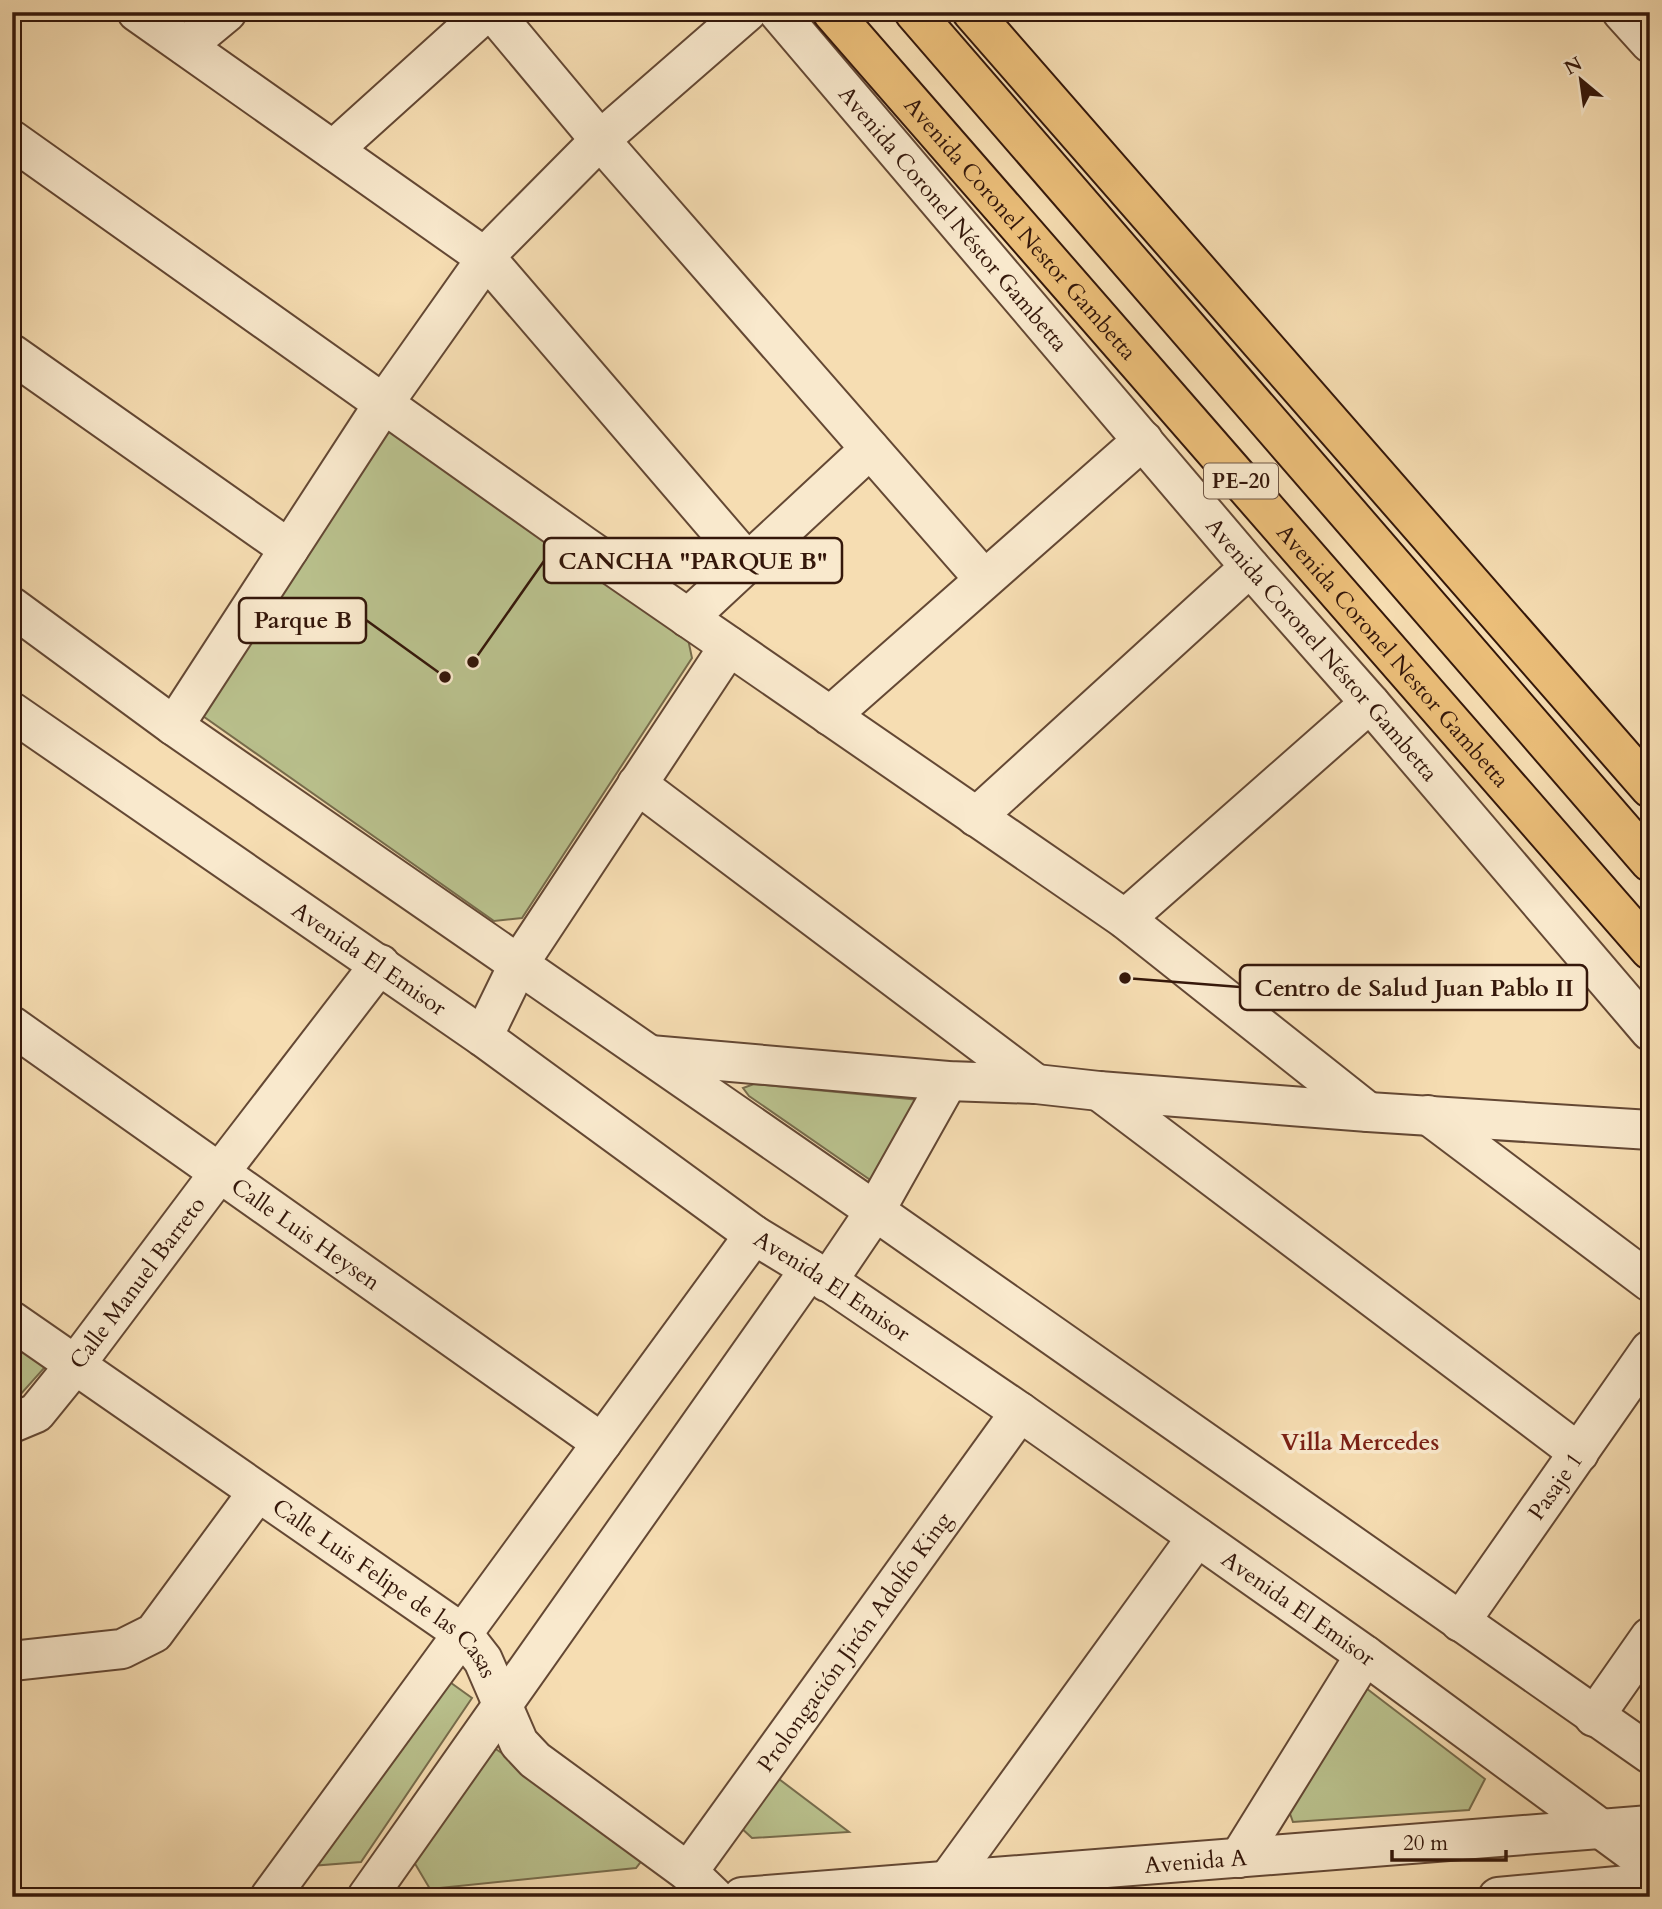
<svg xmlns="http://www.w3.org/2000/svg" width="1662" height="1909" font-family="Cardo,serif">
  <rect width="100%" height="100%" fill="#f6ddb2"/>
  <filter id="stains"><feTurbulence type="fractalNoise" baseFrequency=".00286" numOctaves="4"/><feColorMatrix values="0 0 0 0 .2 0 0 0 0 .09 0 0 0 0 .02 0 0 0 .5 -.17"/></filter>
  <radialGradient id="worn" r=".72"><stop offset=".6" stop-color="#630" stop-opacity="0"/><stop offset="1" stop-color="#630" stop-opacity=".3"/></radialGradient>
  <path fill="#bac28e" stroke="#776c4c" stroke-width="2" d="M382 425 688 639 692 658 522 918 494 921 200 714Z
    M754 1084 920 1100 879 1186 749 1096 743 1088Z
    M12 1328 54 1357 12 1404Z
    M440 1675 472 1698 361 1862 310 1866Z
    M1362 1685 1485 1779 1469 1810 1293 1822 1285 1800Z
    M488 1744 650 1850 636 1868 430 1889 414 1862Z
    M771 1773 849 1832 752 1838 738 1825Z"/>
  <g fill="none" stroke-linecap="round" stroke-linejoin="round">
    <g stroke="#644834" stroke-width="42">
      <g id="minor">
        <path d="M137 12 486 258 748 563"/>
        <path d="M493 12 600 140 984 579"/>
        <path id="s1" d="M778 12 1250 567 1370 703 1650 1031"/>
        <path d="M1622 12 1650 43"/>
        <path d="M186 46 227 12"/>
        <path d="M12 140 584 546 1125 919 1368 1112"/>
        <path d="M333 150 486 12"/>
        <path d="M12 354 289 549"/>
        <path d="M12 607 174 726 875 1211 1650 1754"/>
        <path d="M688 618 870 449"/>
        <path id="s2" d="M12 712 483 1037 754 1235 810 1269 1020 1412 1365 1655 1650 1865"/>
        <path d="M830 716 1143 440"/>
        <path d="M174 726 384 403 495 246 600 140 747 12"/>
        <path d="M637 784 1036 1084"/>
        <path d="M976 817 1250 567"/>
        <path d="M1125 919 1370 703"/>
        <path id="s3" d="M12 1026 602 1443"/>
        <path d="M483 1037 518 965 729 646"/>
        <path d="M650 1055 948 1081 1036 1084 1099 1091 1368 1112 1650 1130"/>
        <path d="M1099 1091 1579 1453"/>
        <path d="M1428 1115 1650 1282"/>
        <path d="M827 1282 875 1211 948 1081"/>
        <path id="s4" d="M12 1321 462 1633 483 1660 519 1743 535 1760 688 1872 714 1897"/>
        <path id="s5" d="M12 1423 36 1413 75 1365 220 1172 380 964"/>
        <path id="s6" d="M1460 1622 1650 1350"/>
        <path d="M12 1661 122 1649 154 1633 257 1493"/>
        <path d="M1594 1717 1650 1637"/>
        <path d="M1239 1858 1365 1655"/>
        <path id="s7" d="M688 1872 1020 1412"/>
        <path d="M948 1880 1197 1537"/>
        <path d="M270 1897 754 1235"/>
        <path d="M367 1897 810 1269"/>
        <path id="s8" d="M742 1897 1650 1825"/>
        <path d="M1498 1897 1650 1883"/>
      </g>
    </g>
    <g stroke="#34170a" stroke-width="42">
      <g id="highway">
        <path id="s9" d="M832 12 1650 950"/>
        <path d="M914 12 1650 862"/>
        <path d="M972 12 1650 788"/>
      </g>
    </g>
    <use href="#minor" stroke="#f9e9cd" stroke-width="38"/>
    <use href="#highway" stroke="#ebbe79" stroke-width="38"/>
  </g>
  <g text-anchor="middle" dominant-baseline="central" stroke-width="7" stroke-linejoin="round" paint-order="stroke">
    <rect fill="#f9e9cd" stroke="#6f5644" stroke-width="2" x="1204" y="463.5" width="74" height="35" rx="5"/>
    <g font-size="21" font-weight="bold" fill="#34170a">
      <text x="1241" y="481">PE-20</text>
    </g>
    <g font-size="23" fill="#34170a" stroke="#f9e9cd">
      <text stroke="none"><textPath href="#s1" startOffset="271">Avenida Coronel Néstor Gambetta</textPath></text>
      <text stroke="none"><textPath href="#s9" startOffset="287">Avenida Coronel Nestor Gambetta</textPath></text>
      <text stroke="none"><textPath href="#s1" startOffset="838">Avenida Coronel Néstor Gambetta</textPath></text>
      <text stroke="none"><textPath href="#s9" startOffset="854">Avenida Coronel Nestor Gambetta</textPath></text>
      <text stroke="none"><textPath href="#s2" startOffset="434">Avenida El Emisor</textPath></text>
      <text stroke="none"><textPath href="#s3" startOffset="360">Calle Luis Heysen</textPath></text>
      <text stroke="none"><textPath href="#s5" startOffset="191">Calle Manuel Barreto</textPath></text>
      <text stroke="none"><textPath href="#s2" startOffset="1001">Avenida El Emisor</textPath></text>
      <text stroke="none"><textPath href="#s6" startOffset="166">Pasaje 1</textPath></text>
      <text stroke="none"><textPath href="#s4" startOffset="460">Calle Luis Felipe de las Casas</textPath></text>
      <text stroke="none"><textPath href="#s2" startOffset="1568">Avenida El Emisor</textPath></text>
      <text stroke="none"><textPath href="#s7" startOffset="284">Prolongación Jirón Adolfo King</textPath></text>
      <text stroke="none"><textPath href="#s8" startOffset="455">Avenida A</textPath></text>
    </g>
    <g font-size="24" font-weight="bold" fill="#7a1f14" stroke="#f9e9cd">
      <text x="1360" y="1442">Villa Mercedes</text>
    </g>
  </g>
  <path fill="none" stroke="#34170a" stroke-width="2.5" d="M473 662L544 561M445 677L366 620M1125 978L1240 987"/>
  <g fill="#34170a" stroke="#f9e9cd" stroke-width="2.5">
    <circle cx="473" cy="662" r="7"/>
    <circle cx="445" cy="677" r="7"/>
    <circle cx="1125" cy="978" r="7"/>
  </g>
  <g fill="#f9e9cd" stroke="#34170a" stroke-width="2.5">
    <rect x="544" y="538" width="298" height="45" rx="7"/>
    <rect x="239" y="598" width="127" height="45" rx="7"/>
    <rect x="1240" y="965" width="347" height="45" rx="7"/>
  </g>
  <g font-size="24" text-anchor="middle" font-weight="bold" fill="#34170a">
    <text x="693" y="569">CANCHA "PARQUE B"</text>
    <text x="303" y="628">Parque B</text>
    <text x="1414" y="996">Centro de Salud Juan Pablo II</text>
  </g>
  <rect width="1662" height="1909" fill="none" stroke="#f6ddb2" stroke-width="42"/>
  <rect x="14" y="14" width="1634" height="1881" fill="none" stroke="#34170a" stroke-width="3.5"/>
  <rect x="21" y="21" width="1620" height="1867" fill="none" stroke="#34170a" stroke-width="2"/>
  <g transform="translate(1581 80) rotate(331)" stroke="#f9e9cd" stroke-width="5" paint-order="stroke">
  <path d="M0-5L12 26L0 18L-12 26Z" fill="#34170a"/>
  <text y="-10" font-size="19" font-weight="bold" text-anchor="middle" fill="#34170a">N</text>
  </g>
  <path d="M1392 1850v10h114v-10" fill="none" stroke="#34170a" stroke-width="3.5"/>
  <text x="1403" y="1850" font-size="21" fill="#34170a" stroke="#f9e9cd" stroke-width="5" paint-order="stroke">20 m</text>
  <rect width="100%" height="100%" filter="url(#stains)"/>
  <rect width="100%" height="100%" fill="url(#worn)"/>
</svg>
